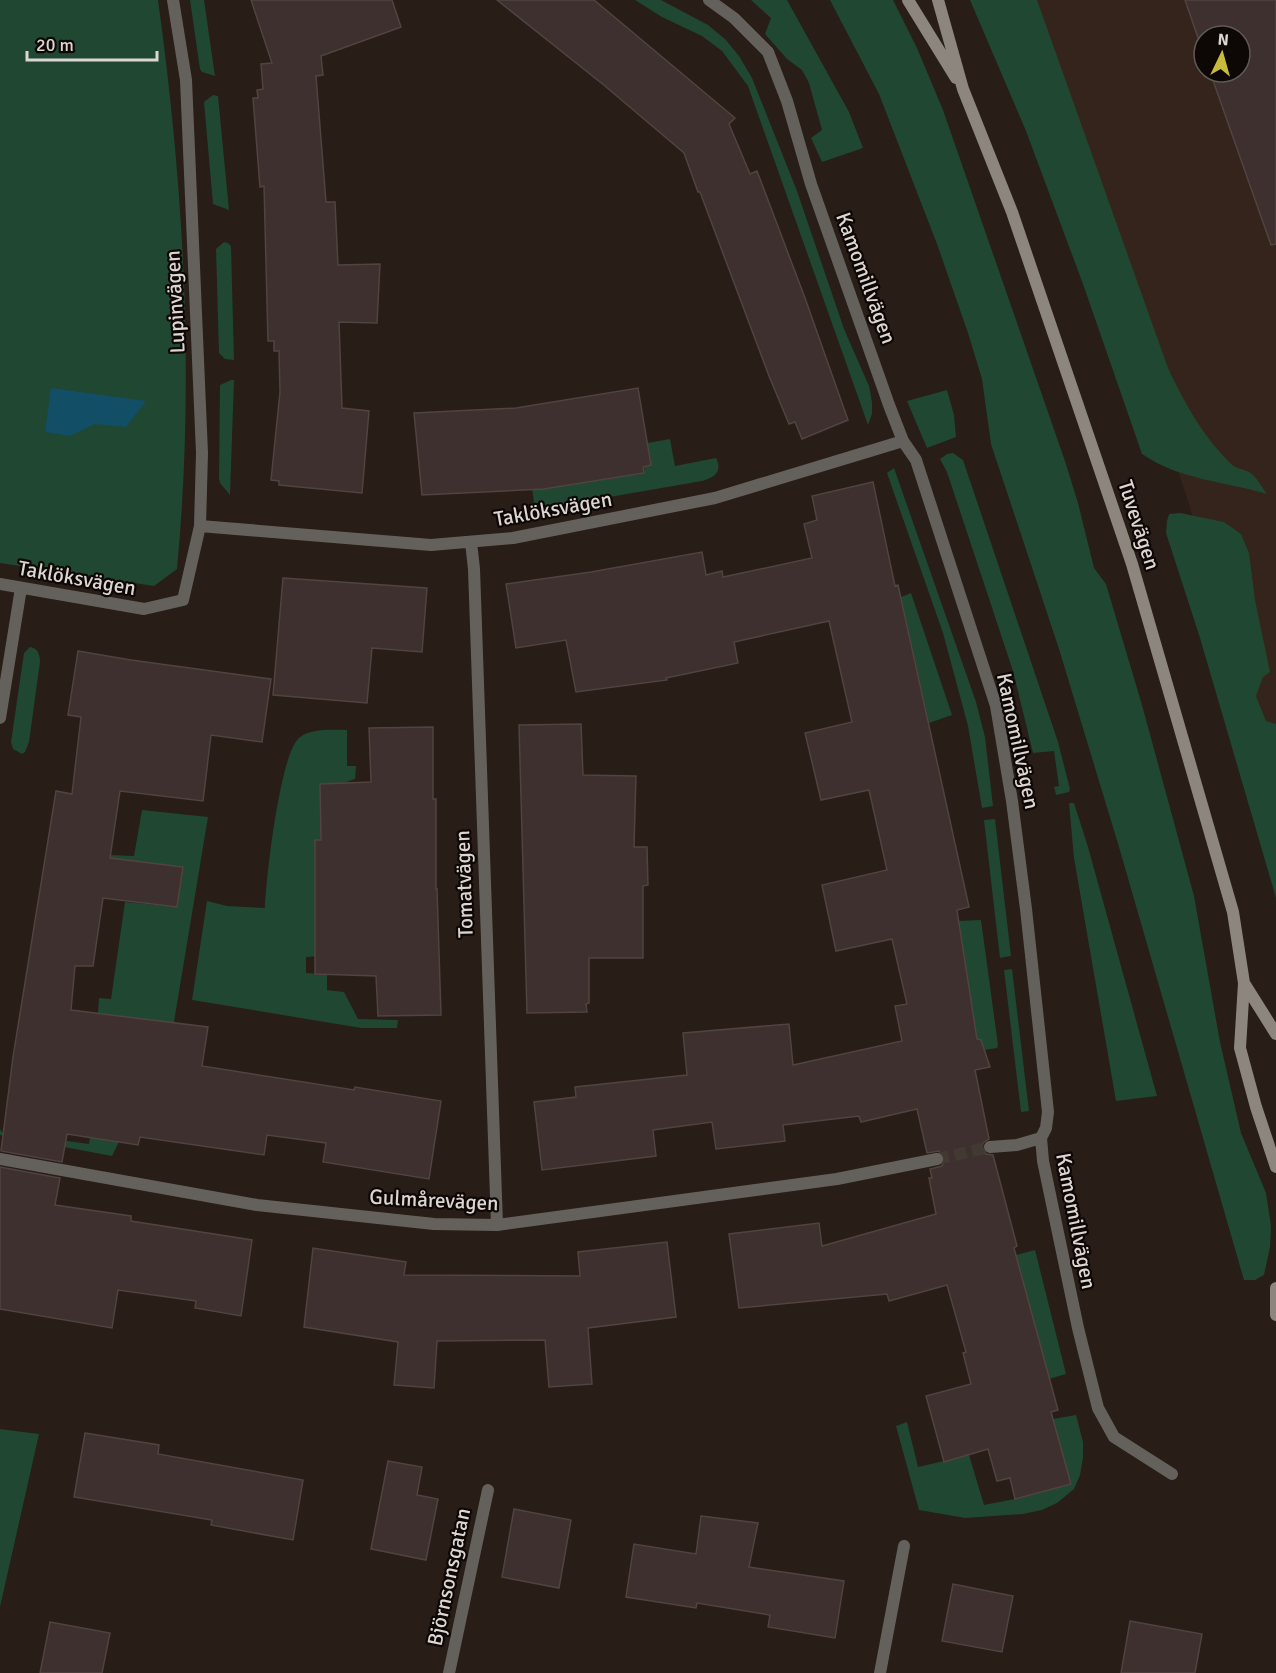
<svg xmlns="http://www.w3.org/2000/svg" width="1276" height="1673" font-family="Signika,sans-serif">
  <rect width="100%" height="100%" fill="#281d17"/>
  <path fill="#35241b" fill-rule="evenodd" d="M1020 0H1276V811L1189 504ZM1204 36H1240V72H1204Z"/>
  <path fill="#1f4732" d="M0 0H158C184 188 195 379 177 569L154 586 0 563Z
    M190 0H204L215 76 202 72 200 69Z
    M635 0H661L708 25 726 40 739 56 752 78 797 191 844 329 869 386 872 402V414L868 425 748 86 722 51 702 36 662 17Z
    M751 0H787L849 112 863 148 822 162 811 138 822 130 809 83 802 70 787 59 765 34 771 18Z
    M830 0H893L917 48 943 110 1066 464 1078 503 1094 568 1106 584 1142 705 1194 896 1220 1042 1241 1133 1266 1193 1271 1226 1270 1247 1264 1275 1255 1280H1244L1119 847 1059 649 991 444 982 379 968 333 937 244 879 94Z
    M970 0H1037L1168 368C1184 402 1202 435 1229 462 1235 469 1241 468 1249 472 1257 477 1261 486 1267 494 1223 481 1180 480 1142 454L1083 284 1026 131Z
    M213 95 218 96 229 210 213 204 204 102Z
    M224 242 228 243 231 246 234 360 225 359 219 353 216 249Z
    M231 380H234L230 495 220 483 219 478 220 385Z
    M947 390 954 415 956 437 927 448 907 401Z
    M670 439 675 466 716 458C723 472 714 478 702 481L535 510 531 480 564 486 644 473 647 443Z
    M953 453 963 460 1058 742 1070 789 1069 792 1056 795 1054 787 1059 786 1054 751 1033 753 1013 671 947 472 940 459 947 454Z
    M894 468 976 702 985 737 993 806 982 808 968 726 943 633 887 473Z
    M1180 513 1224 522 1241 534 1249 553 1255 600 1270 672 1263 677 1256 696 1266 721 1276 724V898L1200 638 1166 533 1167 521 1169 514Z
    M911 593 952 715 929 723 901 597Z
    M30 647C38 648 40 655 40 662L29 742 25 752 22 754 13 749 11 742 24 653Z
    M347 730V766H356L355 779 344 783 320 784V804L363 855 315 856V894L320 956 306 957V973L320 974 327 972V990L344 992 358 1019 398 1020 397 1028H361L192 1000 207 901 227 906 265 908C266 879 280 754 299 738 311 728 332 730 347 730Z
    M1069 803H1074L1088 847 1157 1096 1116 1101 1074 858Z
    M142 810 208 817 172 1034 112 1156 0 1135V1129L2 1132 89 1144 106 1022 98 1013 99 998 111 999 125 902 177 907 182 866 160 864 157 882 107 874 110 855 134 856Z
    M995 819 1011 956 1000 958 984 820Z
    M981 920 998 1045 997 1048 984 1050 981 1040 977 1039 959 921Z
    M1012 969 1029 1111 1021 1112 1004 970Z
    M1035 1250 1066 1374 1049 1379 1016 1255Z
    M1076 1415 1083 1442V1458L1080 1475 1074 1489 1057 1503 1042 1510 1023 1514 965 1518 919 1510 896 1426 907 1422 918 1467 969 1455 984 1505 1015 1499 1071 1484 1053 1419Z
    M0 1429 39 1434 0 1607Z"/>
  <path fill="#124e66" d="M51 388 146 401 126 427 95 424 70 436 45 432Z"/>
  <path fill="#3e302e" stroke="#514340" stroke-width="1.5" d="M251 0H392L401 27 321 56 323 75 316 76 326 202H335L338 265 380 264 377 323 339 322 342 408 369 411 362 493 279 485V481L271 480 280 392 279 351H274V341H268L264 186 260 187 253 98H258L257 90 263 89 261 64 272 63Z
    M497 0H594L735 118 729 124 750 174 757 171 805 298 848 420 802 439 795 422 789 424 769 376 700 192H698L684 153 605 86Z
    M1185 0H1276V244L1271 245 1210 72H1240V36H1204V55Z
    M638 388 651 465 643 467 644 473 544 489 422 495 414 413 516 408Z
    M873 482 895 586 898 585 969 907 957 910 977 1039 981 1040 990 1067 975 1070 989 1139 983 1143 982 1148 986 1154 993 1155 1017 1246 1014 1248 1058 1410 1051 1412 1071 1484 1015 1499 1010 1478 997 1481 988 1449 944 1462 926 1396 971 1384 963 1353 966 1352 947 1285 889 1301 887 1294 739 1308 729 1234 819 1223 822 1246 936 1214 929 1178H932L930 1169 942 1166 945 1158 939 1151 927 1153 917 1109 861 1122 859 1116 783 1125 785 1141 716 1149 712 1122 653 1130 656 1156 542 1170 534 1102 576 1097 575 1087 687 1075 683 1033 789 1024 793 1065 902 1041 895 1006 907 1004 892 939 836 951 822 885 887 870 869 790 821 800 805 733 852 722 829 621 734 642 738 663 666 678 667 680 576 692 566 640 516 648 506 584 591 572 702 552 706 575 722 571 723 577 812 558 804 524 817 520 812 496Z
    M283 578 427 588 422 652 372 648 367 703 273 695Z
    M78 651 131 660 271 679 262 742 211 735 203 801 120 791 110 858 183 867 177 907 103 898 93 966H75L71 1010 208 1027 202 1066 354 1090 355 1087 441 1101 429 1179 323 1162 326 1143 267 1135 264 1155 140 1137 138 1145 67 1134 62 1162 1 1151 13 1057 56 791 72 794 81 717 68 715Z
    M581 724 583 775 636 776 634 847H647L648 885 643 886V958H589V1003L586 1004 587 1012 527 1013 519 725Z
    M433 727V799H436V889H437L441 1015 378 1016 376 976 315 974V840H321L320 784 371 782 369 728Z
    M0 1167 60 1178 55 1205 131 1216V1221L252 1240 241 1316 195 1308 196 1301 118 1290 112 1328 0 1309Z
    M667 1242 676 1317 588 1328 592 1384 549 1387 545 1340 437 1341 434 1388 394 1385 398 1342 304 1327 313 1248 406 1262 404 1275 580 1276 578 1252Z
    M85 1433 159 1445 158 1454 303 1480 293 1540 211 1525 212 1520 74 1497Z
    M388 1461 422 1467 417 1495 438 1499 426 1560 371 1549Z
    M514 1509 571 1520 559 1588 502 1577Z
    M701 1516 758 1523 749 1567 844 1581 835 1638 768 1627 770 1615 697 1603 696 1608 626 1597 634 1544 696 1554Z
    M953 1584 1013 1596 1002 1652 942 1641Z
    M1130 1621 1202 1634 1195 1673H1121Z
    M50 1622 110 1633 102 1673H40Z"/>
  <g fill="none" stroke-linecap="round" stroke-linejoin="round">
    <path stroke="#433933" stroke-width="12" stroke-dasharray="12 6" stroke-linecap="butt" d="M937 1159 990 1147"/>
    <path stroke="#64615c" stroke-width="12" d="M709 0 734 18 768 52 787 101 811 184 889 405 903 441 916 460 996 706 1012 801 1026 909 1048 1112 1046 1128 1041 1138 1043 1161 1078 1328 1098 1408 1114 1437 1172 1474
      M200 526 431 545 513 538 715 498 903 441
      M471 542 474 569 497 1225
      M0 584 144 609 183 600 200 526 202 453 186 80 173 0
      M0 718 21 588
      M990 1147 1017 1145 1041 1138
      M0 1159 257 1205 434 1224 497 1225 837 1179 937 1159
      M449 1673 488 1490
      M880 1673 904 1546"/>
    <path stroke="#8c867e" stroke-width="12" d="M908 0 956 78
      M938 0 963 89 1012 212 1132 564 1233 912 1244 983 1240 1048 1256 1107 1276 1167
      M1244 983 1276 1034
      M1276 1288V1315"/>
  </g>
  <g text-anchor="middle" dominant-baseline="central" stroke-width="4.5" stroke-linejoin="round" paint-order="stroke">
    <g font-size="21" fill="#dcd5d1" stroke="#0d0806">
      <text transform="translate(866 278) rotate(70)">Kamomillvägen</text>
      <text transform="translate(175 302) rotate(-93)">Lupinvägen</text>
      <text transform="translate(553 509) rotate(-10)">Taklöksvägen</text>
      <text transform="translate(1139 525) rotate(72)">Tuvevägen</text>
      <text transform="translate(77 578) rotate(10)">Taklöksvägen</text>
      <text transform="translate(1018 741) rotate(78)">Kamomillvägen</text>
      <text transform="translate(464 884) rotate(-92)">Tomatvägen</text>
      <text transform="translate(434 1200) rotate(3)">Gulmårevägen</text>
      <text transform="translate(1076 1221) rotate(79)">Kamomillvägen</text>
      <text transform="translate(449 1577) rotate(-78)">Björnsonsgatan</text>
    </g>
  </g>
  <g transform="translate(1222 54) rotate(5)"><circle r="28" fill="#0d0806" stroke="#605a57" stroke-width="1.5"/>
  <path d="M0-4.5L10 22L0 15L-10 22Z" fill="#c8bb3b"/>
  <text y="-9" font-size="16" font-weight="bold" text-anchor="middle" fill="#dcd5d1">N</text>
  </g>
  <path d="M27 51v9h130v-9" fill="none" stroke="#dcd5d1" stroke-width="3"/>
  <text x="36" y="51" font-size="18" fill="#dcd5d1" stroke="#0d0806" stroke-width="4.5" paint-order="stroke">20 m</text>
</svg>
